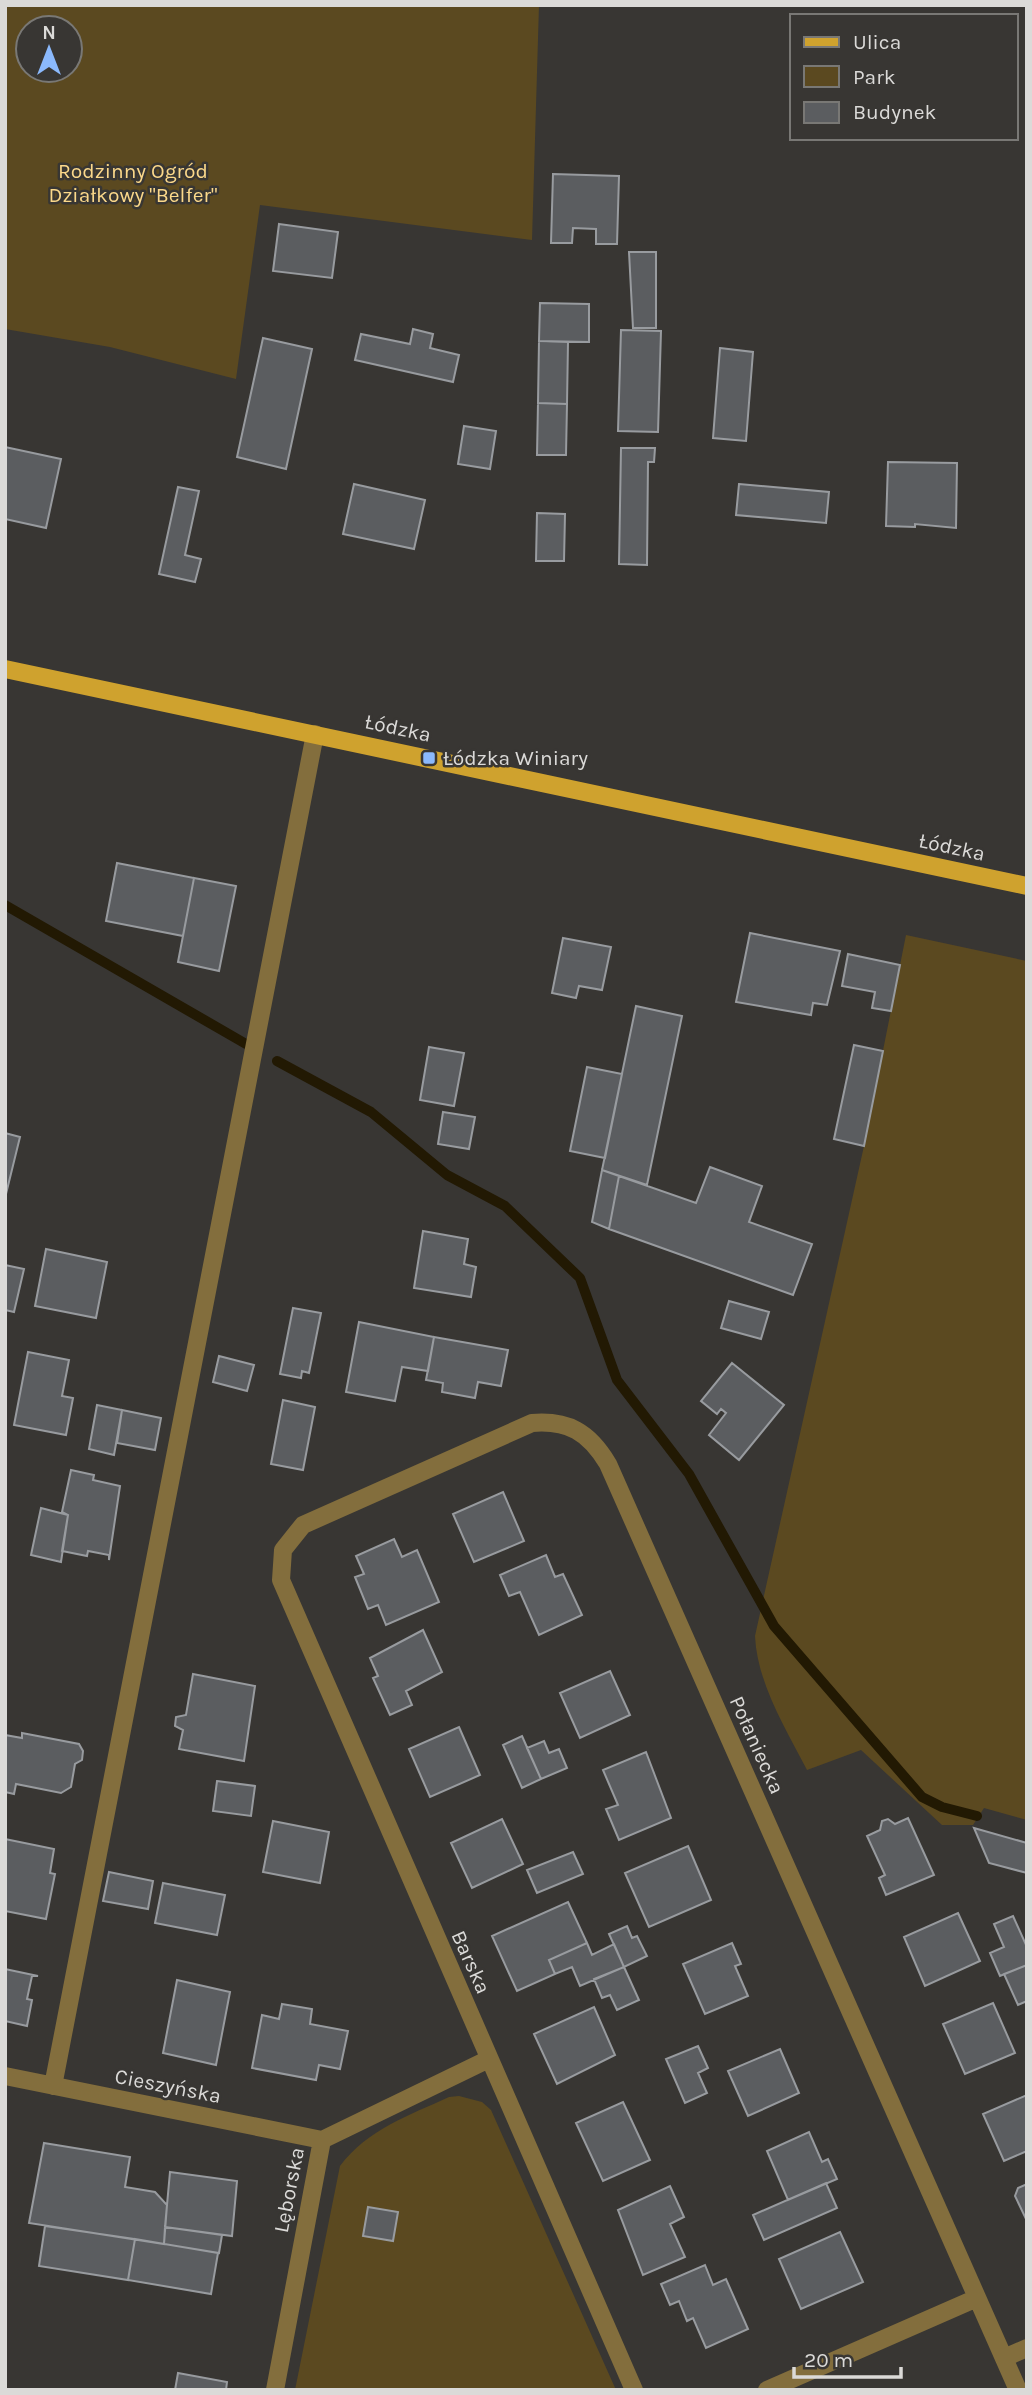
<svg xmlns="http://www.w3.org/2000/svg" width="1032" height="2395" font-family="Karla,sans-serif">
  <rect width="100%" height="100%" fill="#383633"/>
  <path fill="#5b4920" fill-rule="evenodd" d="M5 5H539L532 240 260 205 236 379 110 347 5 329ZM28 28H70V70H28Z
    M906 935 1027 961V1820L984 1808 973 1825H942L861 1750 807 1770C786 1729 757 1683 755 1636L864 1146Z
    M459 2096 482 2102 491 2110 616 2390H295L340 2166C368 2129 408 2116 449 2097Z"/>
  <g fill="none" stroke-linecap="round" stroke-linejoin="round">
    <path stroke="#221903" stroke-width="10" d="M5 905 246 1044
      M277 1061 371 1112 447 1175 505 1206 580 1278 617 1380 689 1474 774 1626 922 1797 942 1807 977 1816"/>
  </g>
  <path fill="#5b5d60" stroke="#989b9f" stroke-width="2" d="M553 174 619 176 617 244H596V229L573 228 572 243H551Z
    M279 224 338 232 332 278 273 271Z
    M629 252H656V328H633Z
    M540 303 589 304V342L539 341Z
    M413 329 433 334 430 348 459 355 453 382 355 360 361 334 410 344Z
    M621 330 661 331 658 432 618 431Z
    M263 338 312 349 286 469 237 457Z
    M539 341 568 342 567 404 538 403Z
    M720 348 753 352 746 441 713 438Z
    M538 403 567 404 566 455H537Z
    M464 426 496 431 490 469 458 464Z
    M5 447 61 459 46 528 5 519Z
    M621 448H655L654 462H648L647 565 619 564Z
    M888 462 957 463 956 528 915 524V527L886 526Z
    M354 484 425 500 414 549 343 534Z
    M739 484 829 492 826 523 736 515Z
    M178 487 199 491 185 555 201 559 195 582 159 574Z
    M537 513 565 514 564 561H536Z
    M117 863 194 878 183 936 106 921Z
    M194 878 236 886 219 971 178 962Z
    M750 933 840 951 827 1005 813 1003 811 1015 736 1002Z
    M563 938 611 947 602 990 579 986 576 998 552 993Z
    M848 954 900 965 891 1011 872 1008 875 992 842 986Z
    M636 1006 682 1016 647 1185 602 1170Z
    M854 1045 883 1051 864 1146 834 1139Z
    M429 1047 464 1053 454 1106 420 1100Z
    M587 1067 622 1074 605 1158 570 1151Z
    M443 1112 475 1117 469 1149 438 1144Z
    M5 1133 20 1137 6 1194H5Z
    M710 1167 762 1186 749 1222 812 1244 793 1295 609 1229 619 1176 696 1203Z
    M602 1170 619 1176 609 1229 592 1222Z
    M423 1231 468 1239 464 1264 476 1267 471 1297 414 1288Z
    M46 1249 107 1262 96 1318 35 1306Z
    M5 1265 24 1269 14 1312 5 1310Z
    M729 1301 769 1312 761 1339 721 1328Z
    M293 1308 321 1313 309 1373 302 1371 301 1378 280 1374Z
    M359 1322 434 1337 428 1371 402 1367 395 1401 346 1392Z
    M434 1337 508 1350 501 1386 478 1382 475 1398 442 1392 443 1383 426 1380Z
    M28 1352 69 1360 62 1396 73 1398 66 1435 14 1425Z
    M219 1356 254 1365 247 1391 213 1382Z
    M732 1363 784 1405 739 1460 709 1435 726 1413 721 1409 717 1414 701 1401Z
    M283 1400 315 1407 303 1470 271 1464Z
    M97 1405 122 1410 114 1455 89 1449Z
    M122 1410 161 1418 155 1450 117 1443Z
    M71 1470 94 1475 93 1480 120 1486 109 1560V1555L88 1551 87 1556 62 1551 68 1515 62 1512Z
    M503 1492 524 1541 474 1562 453 1514Z
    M41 1508 68 1515 61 1562 31 1555Z
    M394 1539 402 1557 417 1550 439 1602 386 1625 378 1605 368 1609 355 1577 364 1574 356 1556Z
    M546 1555 555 1577 563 1574 582 1615 539 1635 520 1592 509 1596 500 1575Z
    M423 1630 442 1672 406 1691 412 1705 390 1715 373 1678 378 1676 370 1658Z
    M610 1671 630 1715 580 1738 560 1693Z
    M193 1674 255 1686 244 1761 179 1749 183 1730 175 1726 176 1717 186 1715Z
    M459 1727 480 1775 430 1797 409 1749Z
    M22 1733 79 1744 83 1751 82 1760 75 1764 71 1787 61 1793 16 1784 14 1794 5 1792V1735L22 1738Z
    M522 1736 541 1779 522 1788 503 1745Z
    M544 1741 549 1753 559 1749 567 1768 541 1779 527 1748Z
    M646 1752 671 1818 619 1840 606 1809 618 1805 603 1770Z
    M217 1781 255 1786 251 1816 213 1811Z
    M908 1818 934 1875 886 1895 879 1878 885 1875 867 1836 880 1830 882 1821 888 1819 895 1824Z
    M502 1819 523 1864 472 1888 451 1843Z
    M273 1821 329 1832 320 1883 263 1872Z
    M974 1828 1027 1843V1873L989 1863Z
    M5 1839 54 1849 50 1873 55 1874 46 1919 5 1911Z
    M688 1846 711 1900 649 1927 625 1873Z
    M573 1852 583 1874 537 1893 527 1870Z
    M109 1872 153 1881 148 1909 103 1901Z
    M163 1883 225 1895 217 1935 155 1923Z
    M568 1902 587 1943 549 1960 555 1974 517 1991 492 1936Z
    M958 1913 980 1961 925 1986 904 1937Z
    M1013 1916 1027 1947V1965L1000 1976 990 1953 1004 1947 994 1924Z
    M627 1926 632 1938 637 1936 647 1956 624 1967 609 1934Z
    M587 1943 592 1955 614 1944 624 1967 580 1986 572 1967 555 1974 549 1960Z
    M732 1943 741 1964 735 1966 748 1996 705 2014 683 1964Z
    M1027 1965V2001L1018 2005 1004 1974Z
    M624 1967 639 2000 617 2010 610 1995 602 1998 594 1979Z
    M5 1969 38 1976H32L27 1999 32 2000 27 2026 5 2021Z
    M177 1980 230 1992 216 2065 163 2053Z
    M993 2003 1015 2053 965 2074 943 2024Z
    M282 2004 312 2009 310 2024 348 2031 340 2069 319 2065 316 2080 252 2068 262 2015 279 2019Z
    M594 2007 615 2055 557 2084 534 2034Z
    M698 2046 708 2068 698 2073 707 2093 685 2103 666 2059Z
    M780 2049 799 2093 748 2116 728 2071Z
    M1027 2095V2151L1004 2161 983 2114Z
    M623 2102 650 2160 603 2181 576 2123Z
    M809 2132 822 2162 828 2159 837 2179 788 2200 767 2151Z
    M44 2143 130 2157 125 2187 155 2192 167 2205 164 2244 29 2223Z
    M170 2172 237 2181 232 2236 165 2227Z
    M826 2183 837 2208 764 2240 753 2215Z
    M1027 2184V2221L1015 2196 1018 2188Z
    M670 2186 684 2217 670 2224 685 2257 643 2275 618 2210Z
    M368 2207 398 2212 393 2241 363 2236Z
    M45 2226 135 2239 128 2280 39 2266Z
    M165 2227 222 2235 219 2253 164 2244Z
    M840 2232 863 2282 801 2309 779 2259Z
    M135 2239 218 2253 211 2294 128 2280Z
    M705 2265 713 2285 726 2279 748 2329 706 2348 693 2318 687 2321 679 2301 670 2305 661 2284Z
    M178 2373 227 2382 226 2390H175Z"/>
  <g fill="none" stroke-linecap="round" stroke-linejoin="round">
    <path stroke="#836e3d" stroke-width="18" d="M5 2076 322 2140
      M53 2086 315 734
      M322 2140 489 2059
      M1004 2358 1027 2348
      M275 2390 322 2140
      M634 2390 281 1580 283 1550 303 1525 532 1423C568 1420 589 1432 608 1464L1018 2390
      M767 2390 977 2298"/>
    <path stroke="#cfa22e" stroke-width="18" d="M5 669 1027 886"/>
  </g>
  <rect fill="#8bb9fc" stroke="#383633" stroke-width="2.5" x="422" y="751" width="14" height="14" rx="3.5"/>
  <g text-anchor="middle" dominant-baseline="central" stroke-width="5" stroke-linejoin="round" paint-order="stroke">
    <g font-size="21" fill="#fbd88a" stroke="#383633">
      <text x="133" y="171">Rodzinny Ogród<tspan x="133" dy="24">Działkowy "Belfer"</tspan></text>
    </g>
    <g font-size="21" fill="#dbdad8" stroke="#383633">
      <text transform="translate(398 728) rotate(12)">Łódzka</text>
      <text transform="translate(952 847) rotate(12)">Łódzka</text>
      <text transform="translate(757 1745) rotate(66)">Połaniecka</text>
      <text transform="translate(471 1962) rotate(66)">Barska</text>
      <text transform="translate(168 2086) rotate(11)">Cieszyńska</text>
      <text transform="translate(289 2190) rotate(-79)">Lęborska</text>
    </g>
    <g font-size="21" fill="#dbdad8" stroke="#383633" text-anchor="start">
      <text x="443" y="758">Łódzka Winiary</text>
    </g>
  </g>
  <rect width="1032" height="2395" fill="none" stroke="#dbdad8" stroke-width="14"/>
  <rect x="790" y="14" width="228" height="126" fill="#383633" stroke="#797875" stroke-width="2"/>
  <rect x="804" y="37" width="35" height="10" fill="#cfa22e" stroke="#797875" stroke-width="2"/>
  <text x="853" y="49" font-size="21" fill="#dbdad8">Ulica</text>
  <rect x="804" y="66" width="35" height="21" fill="#5b4920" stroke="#797875" stroke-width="2"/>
  <text x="853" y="84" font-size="21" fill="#dbdad8">Park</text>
  <rect x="804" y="102" width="35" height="21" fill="#5b5d60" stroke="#797875" stroke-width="2"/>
  <text x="853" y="119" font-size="21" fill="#dbdad8">Budynek</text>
  <g transform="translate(49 49)"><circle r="33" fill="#383633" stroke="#797875" stroke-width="2"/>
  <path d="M0-5L12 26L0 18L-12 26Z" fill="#8bb9fc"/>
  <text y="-10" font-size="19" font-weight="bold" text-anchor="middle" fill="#dbdad8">N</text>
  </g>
  <path d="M794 2367v10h107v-10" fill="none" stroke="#dbdad8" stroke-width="3.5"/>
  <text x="804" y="2367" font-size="21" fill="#dbdad8" stroke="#383633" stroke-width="5" paint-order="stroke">20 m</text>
</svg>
